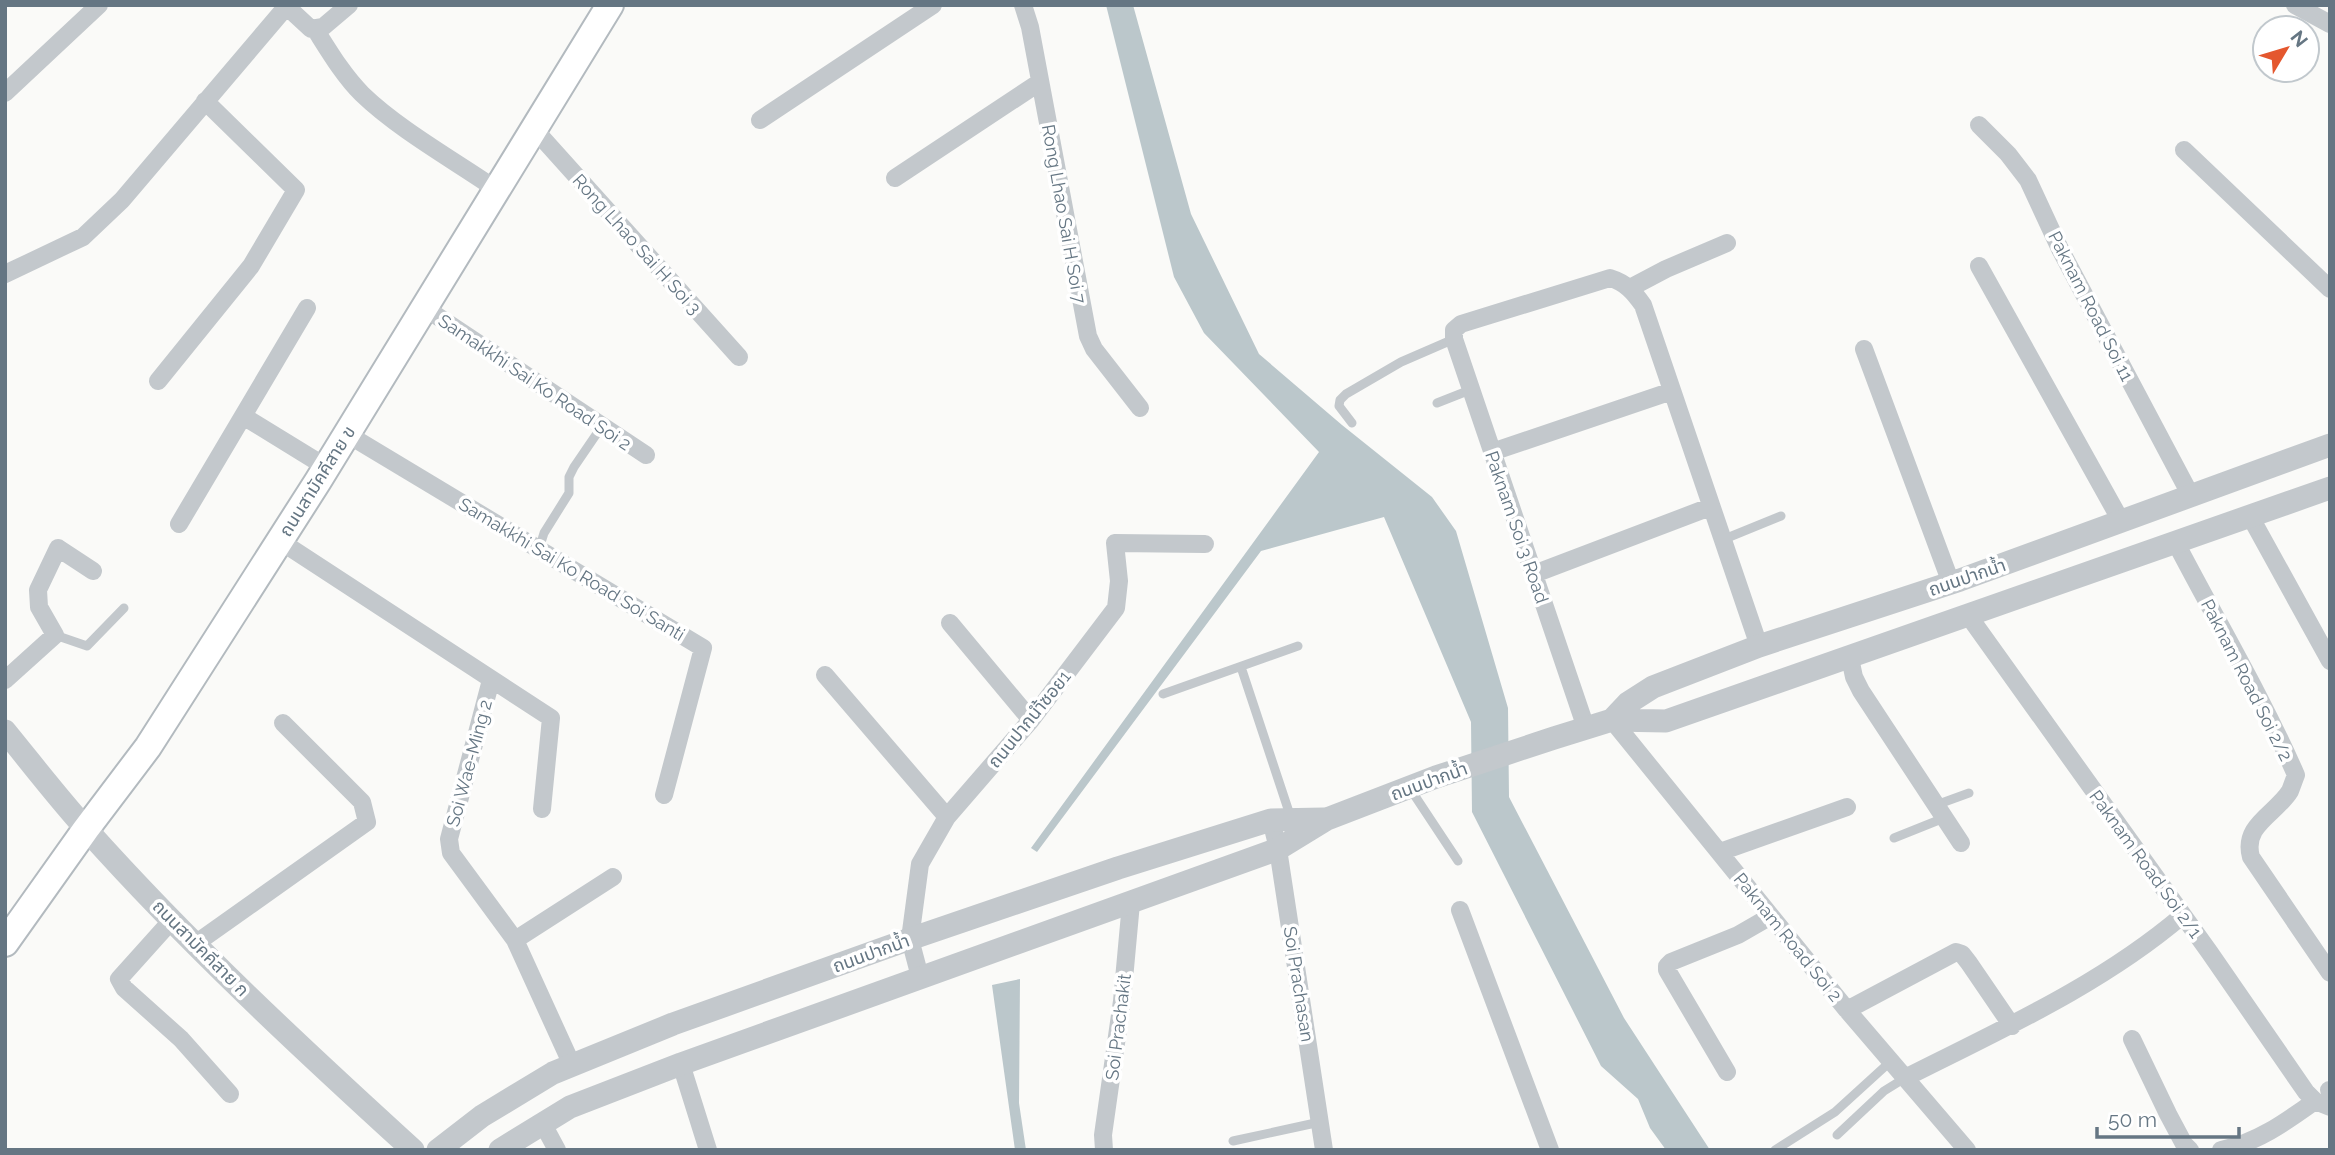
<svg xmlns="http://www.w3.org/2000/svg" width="2335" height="1155" font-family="Raleway,'Noto Sans Thai',sans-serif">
  <rect width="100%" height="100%" fill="#fafaf8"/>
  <path fill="#bbc7cb" d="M1106 5H1133L1191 214 1259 354 1342 425 1432 497 1456 531 1508 708 1509 797 1624 1018 1710 1150H1666L1650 1128 1638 1099 1601 1066 1472 812 1471 722 1384 517 1261 551 1037 852 1031 848 1319 452 1204 333 1174 277Z
    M1020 979 1019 1103 1026 1150H1015L992 985Z"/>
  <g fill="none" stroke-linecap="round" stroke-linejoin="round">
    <g stroke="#b3babf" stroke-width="30">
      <path id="secondary" d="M5 943 86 829 148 747 318 481 610 5"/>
    </g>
    <path stroke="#c3c8cc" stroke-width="9" d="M1437 403 1470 390
      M1352 423 1339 406 1340 400 1346 394 1401 362 1454 339
      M1722 540 1781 516
      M539 549 544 533 569 493V477L574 467 602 426
      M55 635 87 646 124 608
      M1241 667 1291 818
      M1163 694 1298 646
      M1411 790 1458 861
      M1936 805 1969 793
      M1894 838 1944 818
      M1837 1135 1884 1091 1905 1078
      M1233 1141 1320 1122
      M1775 1150 1835 1112 1891 1061"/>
    <path stroke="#c3c8cc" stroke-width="18" d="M285 5 311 29 323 27 349 5
      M1023 5 1030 27 1088 336 1094 349 1140 408
      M2295 5 2330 24
      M315 29C329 51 343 75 362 94 398 129 455 161 497 190
      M5 93 99 5
      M760 120 933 5
      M1979 125 2008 154 2028 180 2060 249 2191 496
      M535 130 739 357
      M2184 150 2330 289
      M895 178 1040 82
      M1979 266 2121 521
      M5 274 83 237 122 200 286 7
      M1630 288 1666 269 1727 243
      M425 308 646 455
      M1864 349 1951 583
      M158 381 251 266 296 190 205 101
      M243 416 326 467
      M347 434 703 648 664 795
      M1492 452 1672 391
      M2250 516 2330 661
      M179 524 307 308
      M280 541 551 718 542 809
      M2176 543C2216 620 2261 695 2296 775 2294 780 2292 786 2290 791 2276 814 2242 825 2251 857L2330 973
      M1534 574 1710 507
      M1968 615 2210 953 2306 1092 2315 1101 2330 1107
      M950 623 1031 720
      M1850 658 1854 677 1861 691 1961 843
      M825 675 947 817
      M5 680 55 635 39 607 38 590 58 548 93 571
      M491 680 449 839 451 853 515 940 572 1065
      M1612 720 1847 1010 1967 1150
      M1586 728 1454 339V330L1461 324 1610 278C1626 283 1633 291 1643 305L1759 646
      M1271 820 1278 849 1324 1150
      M1720 852 1847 807
      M1460 910 1550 1150
      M172 920 119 979 124 988 181 1039 230 1094
      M515 940 613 877
      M195 944 367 822 362 802 283 723
      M920 977 910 939 920 864 947 817 1031 720 1116 608 1119 581 1115 543 1205 544
      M1847 1010 1956 952 1962 954 1969 963 2012 1026
      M2132 1039 2168 1114 2184 1144 2190 1150
      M681 1064 708 1150
      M1727 1072 1667 970V966L1671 962 1738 935 1771 916
      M1905 1078C2000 1030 2101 985 2183 915
      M2329 1090H2330
      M543 1124 557 1150
      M1104 1150 1103 1135 1122 1001 1131 903
      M2221 1150C2257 1143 2287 1121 2315 1101"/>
    <path stroke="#c3c8cc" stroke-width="23" d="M1612 720 1628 703 1653 687 1759 646 1960 580 2330 445
      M5 731C32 764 58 798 87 830 188 943 300 1047 413 1150
      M438 1150 482 1116 553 1073 673 1024 910 939 1118 868 1271 820 1324 819
      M500 1150 570 1107 681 1064 1278 849 1327 819 1436 777 1554 738 1612 720 1666 721 2330 488"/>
    <use href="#secondary" stroke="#fff" stroke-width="26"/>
  </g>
  <g text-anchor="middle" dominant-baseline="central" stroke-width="7" stroke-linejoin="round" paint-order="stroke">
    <g font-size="18" fill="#657683" stroke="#fff">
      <text transform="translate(1064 214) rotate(80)">Rong Lhao Sai H Soi 7</text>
      <text transform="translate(637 244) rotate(48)">Rong Lhao Sai H Soi 3</text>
      <text transform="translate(2091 306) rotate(63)">Paknam Road Soi 11</text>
      <text transform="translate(535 382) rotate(34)">Samakkhi Sai Ko Road Soi 2</text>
      <text transform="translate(317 481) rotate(-58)">ถนนสามัคคีสาย ข</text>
      <text transform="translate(1517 527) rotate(71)">Paknam Soi 3 Road</text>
      <text transform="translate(572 569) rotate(31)">Samakkhi Sai Ko Road Soi Santi</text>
      <text transform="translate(1967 577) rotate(-19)">ถนนปากน้ำ</text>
      <text transform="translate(2247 680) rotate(63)">Paknam Road Soi 2/2</text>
      <text transform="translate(1029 719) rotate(-51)">ถนนปากนำ้ซอย1</text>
      <text transform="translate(469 763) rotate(-75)">Soi Wae-Ming 2</text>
      <text transform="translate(1429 781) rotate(-20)">ถนนปากน้ำ</text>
      <text transform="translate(2146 864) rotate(54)">Paknam Road Soi 2/1</text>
      <text transform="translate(1788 937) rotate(51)">Paknam Road Soi 2</text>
      <text transform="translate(201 948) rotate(45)">ถนนสามัคคีสาย ก</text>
      <text transform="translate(871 953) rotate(-20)">ถนนปากน้ำ</text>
      <text transform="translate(1299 984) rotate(81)">Soi Prachasan</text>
      <text transform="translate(1118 1027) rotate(-83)">Soi Prachakit</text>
    </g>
  </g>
  <rect width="2335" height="1155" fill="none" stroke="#657683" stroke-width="14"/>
  <g transform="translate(2286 49) rotate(52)"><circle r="33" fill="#ffffff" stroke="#c1c8cd" stroke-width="2"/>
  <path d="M0-5L12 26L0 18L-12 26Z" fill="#e4572e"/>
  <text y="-10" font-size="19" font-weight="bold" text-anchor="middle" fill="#657683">N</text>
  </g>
  <path d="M2097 1127v10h142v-10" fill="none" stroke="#657683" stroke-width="3.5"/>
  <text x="2108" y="1127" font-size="21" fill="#657683" stroke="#ffffff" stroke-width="5" paint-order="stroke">50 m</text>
</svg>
